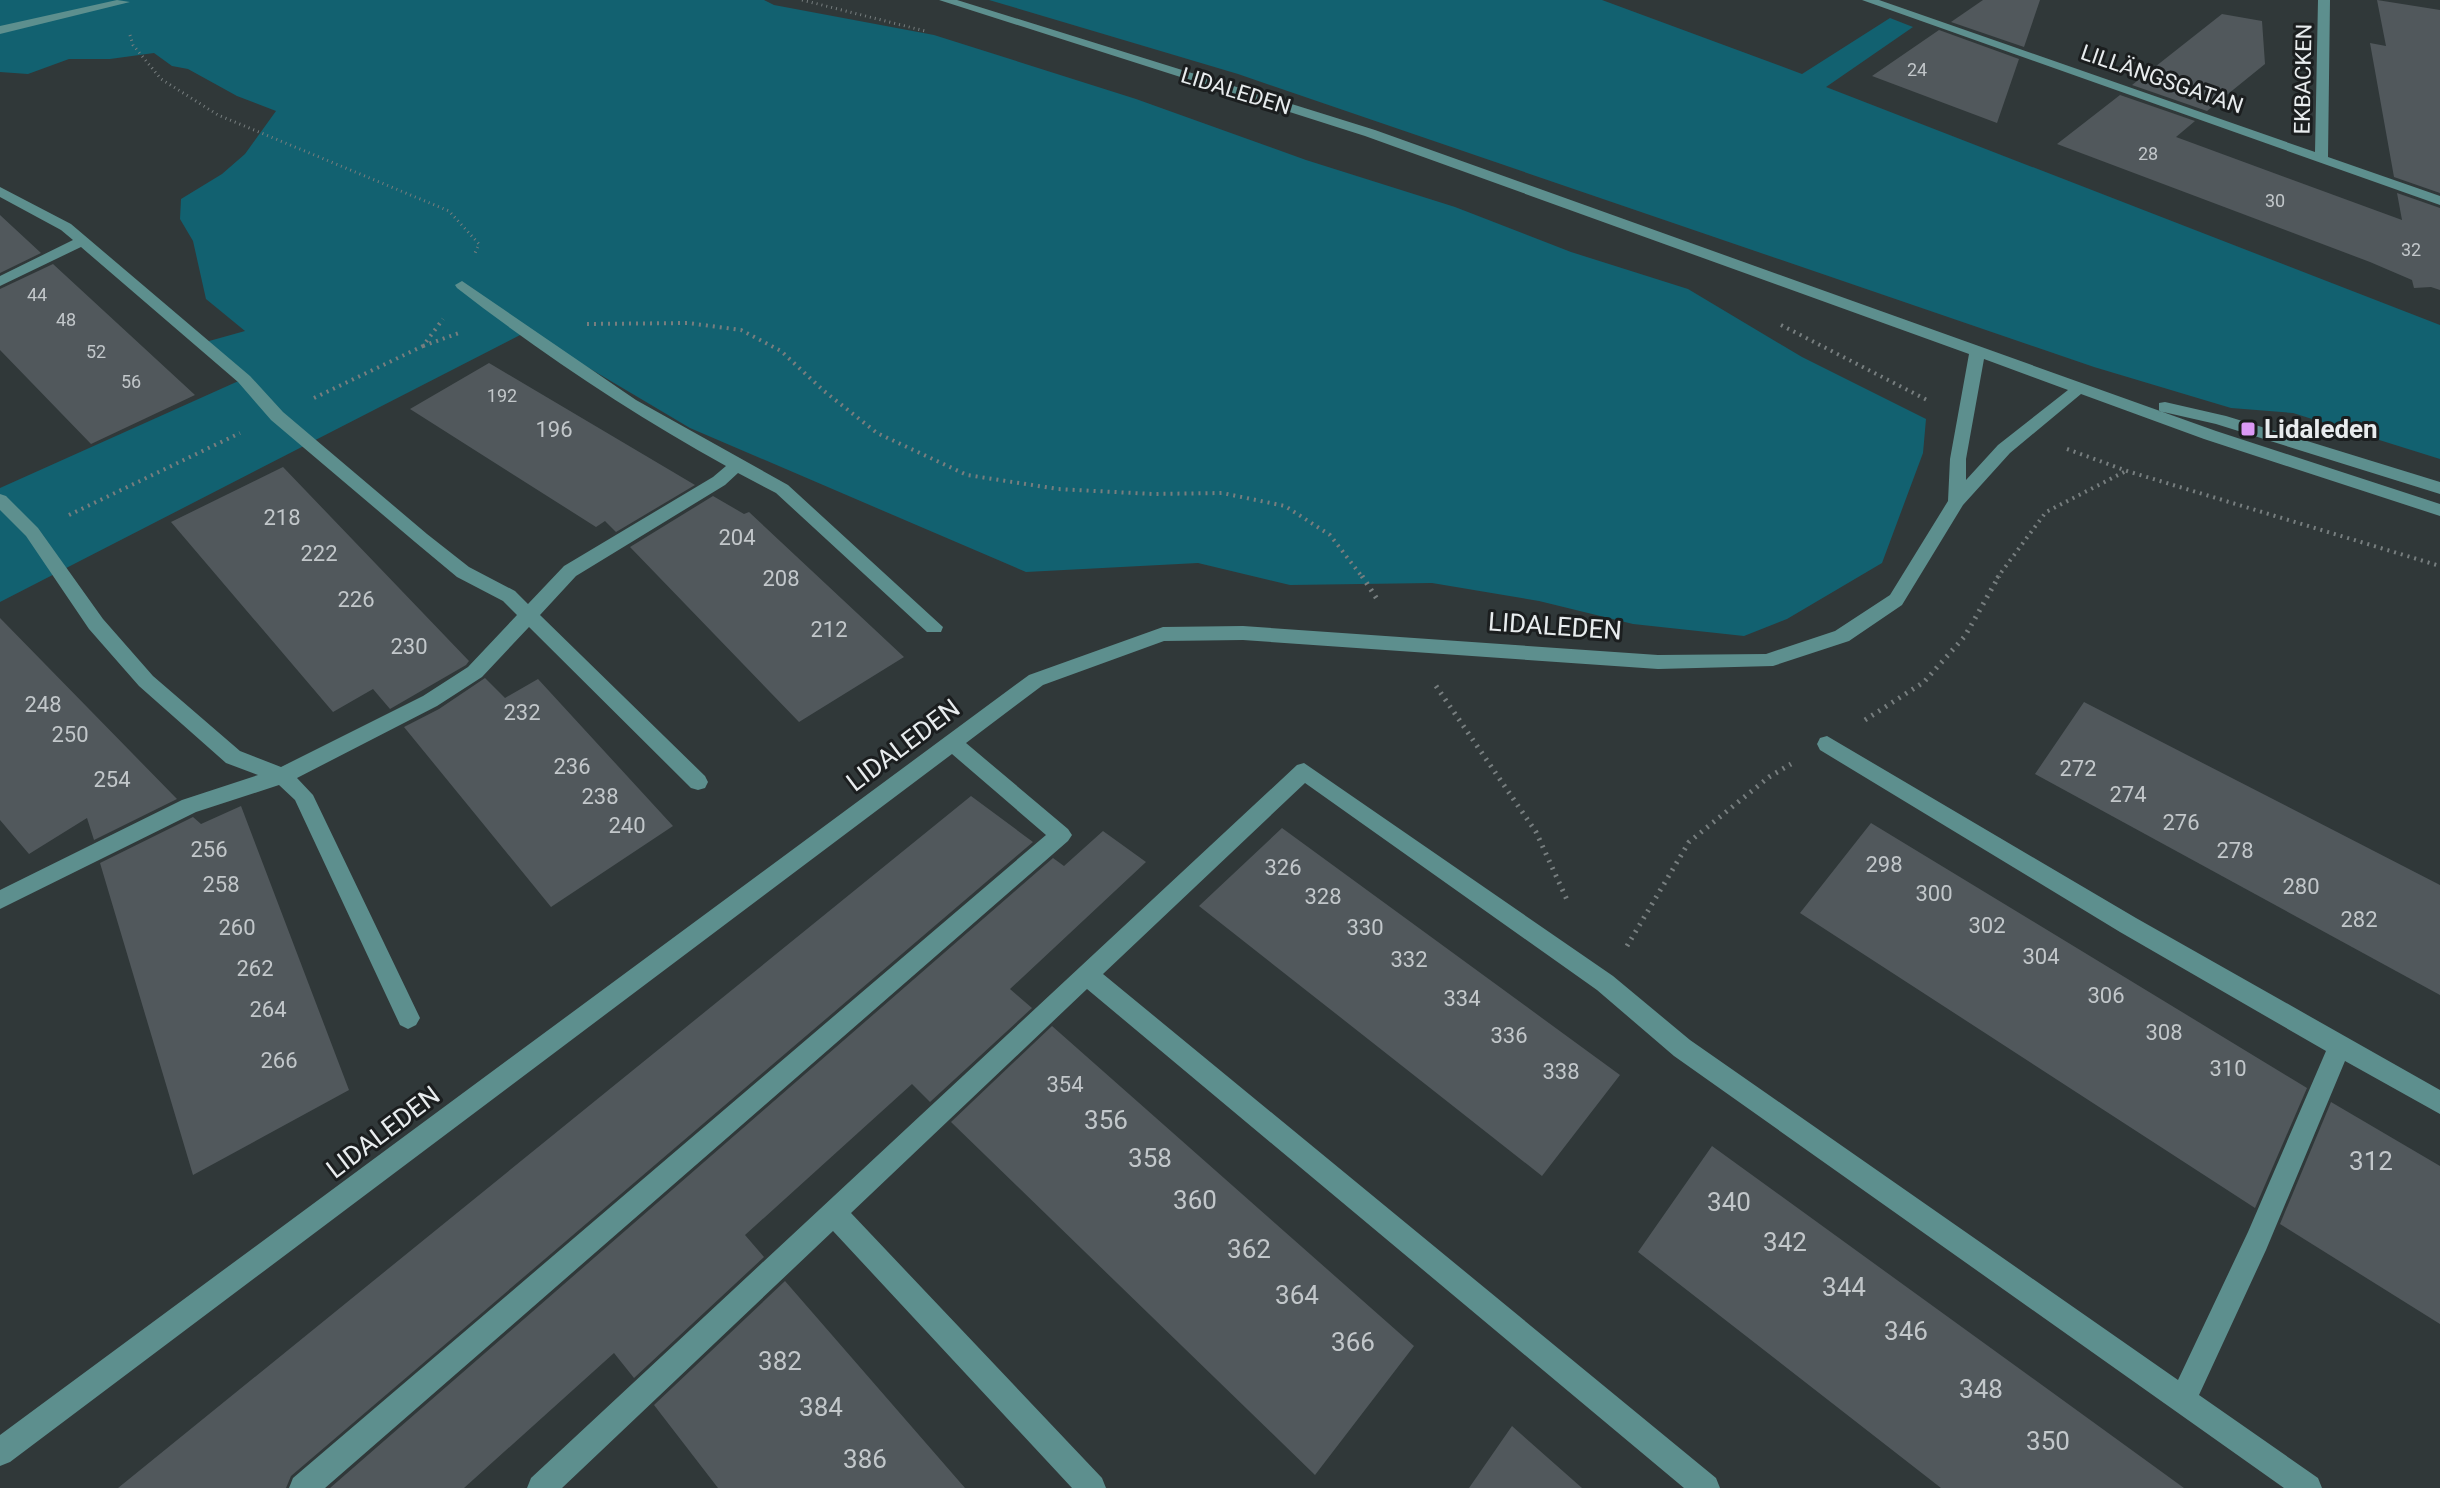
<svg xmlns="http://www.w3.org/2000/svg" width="2440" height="1488" font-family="Roboto,sans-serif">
  <rect width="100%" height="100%" fill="#303839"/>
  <path fill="#126170" d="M0 0H764L774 5 934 35 1136 99 1306 160 1455 207 1571 252 1688 289 1802 357 1926 419 1923 453 1882 563 1787 619 1744 636 1633 624 1539 601 1432 583 1290 585 1198 563 1026 572 690 428 545 342 524 333 0 602V488L243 379 202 343 245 331 206 299 193 241 180 219 181 199 222 174 245 154 276 111 237 96 188 69 172 66 154 53 110 59H69L28 74 0 72Z
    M989 0H1602L1802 74 1890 18 1913 27 1826 87 2440 325V459L2293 413 2231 408 2094 367 1238 74Z"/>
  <path fill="#51585c" d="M1983 0H2040L2024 47 1951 22Z
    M2377 0 2440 10V193L2394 177 2370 43 2386 46Z
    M2222 14 2262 21 2265 64 2207 111 2132 85Z
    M1939 30 2019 59 1997 123 1872 76Z
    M2120 95 2195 121 2176 137 2402 220 2397 193 2440 208V290L2431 287 2414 288 2412 280 2370 262 2057 144Z
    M0 215 41 253 0 273Z
    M53 264 195 395 91 444 0 350V289Z
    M489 363 695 485 616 532 605 521 596 527 410 409Z
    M283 467 469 661 466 665 390 709 373 689 333 712 171 522Z
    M713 496 744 514 749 512 904 657 799 722 630 547Z
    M0 618 177 799 94 840 87 818 29 854 0 820Z
    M485 678 505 698 538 679 673 826 551 907 404 727 439 709Z
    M2084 702 2440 885V995L2035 774Z
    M971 796 1033 842 291 1476 286 1488H118Z
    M241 806 349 1090 193 1175 100 863 193 817 201 824Z
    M1871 823 2307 1088 2255 1208 1800 913Z
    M1282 828 1620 1075 1542 1176 1199 906Z
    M1103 831 1146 862 1010 989 1032 1008 930 1102 912 1084 745 1235 764 1257 634 1378 614 1353 464 1488H330L1053 858 1064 866Z
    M1052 1026 1414 1346 1315 1475 951 1122Z
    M2331 1102 2440 1166V1324L2280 1224Z
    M1712 1146 2184 1488H1941L1638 1252Z
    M785 1281 965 1488H718L654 1405Z
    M1512 1426 1582 1488H1469Z"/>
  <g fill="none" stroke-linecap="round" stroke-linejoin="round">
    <path stroke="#777e7f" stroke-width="3" stroke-dasharray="1 4" stroke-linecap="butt" d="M802 0 925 31
      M130 35 133 45 161 79 218 115 449 211 479 244 475 253"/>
    <path stroke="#777e7f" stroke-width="4" stroke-dasharray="2 5" stroke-linecap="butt" d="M587 324 688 323 741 330 781 351 824 391 877 433 967 475 1058 489 1152 494 1222 493 1285 506 1330 535 1363 578
      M1781 325 1929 401
      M423 346 459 333
      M314 398 423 346 443 319
      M2067 449 2127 471 2440 566
      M69 515 240 433
      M1997 578 2046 512 2126 471"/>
    <path stroke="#777e7f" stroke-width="5" stroke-dasharray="2 6" stroke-linecap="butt" d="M1362 576 1379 602
      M1436 686 1536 832 1568 902
      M1865 720 1924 682 1965 636 1999 576
      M1627 946 1689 842 1769 777 1791 764"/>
    <path fill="#5d8f8e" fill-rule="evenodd" d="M117 0 130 2 0 34V26Z
      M939 0H957L1375 130 2216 431 2440 504V516L2204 439 2081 394 2010 453 1963 505 1902 605 1849 641 1773 666 1658 669 1243 640 1164 641 1043 685 966 743 1068 829 1072 835 1068 841 325 1488H289L293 1478 1046 835 952 754 10 1462 0 1466V1435L1029 675 1163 627 1243 626 1658 655 1766 654 1835 631 1890 595 1948 501 1950 459 1969 354 1365 136ZM1984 359 2068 390 1998 445 1966 480V459Z
      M1862 0H1879L2315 152 2318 0H2330L2328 157 2440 196V205Z
      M0 187 71 224 250 376 283 412 427 534 469 567 515 591 528 604 564 566 713 477 726 466C631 413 542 354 457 288L455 285 462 281 636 400 788 485 943 627 941 632H927L776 493 738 473 725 485 576 576 540 615 705 776 708 782 705 788 698 790 691 788 529 627 482 677 437 706 297 778 313 795 420 1018 416 1025 408 1029 400 1025 295 800 279 785 196 812 0 909V890L182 800 258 775 226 763 139 686 89 629 26 536 0 510V494L6 496 38 528 103 619 153 676 240 751 281 767 423 696 468 667 517 615 503 601 457 577 415 542 271 420 238 382 81 247 0 286V276L73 240 61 230 0 197Z
      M2165 402 2226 416 2440 482V494L2216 424 2159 411V403Z
      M1827 736 2136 918 2440 1090V1114L2345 1061 2266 1250 2199 1395 2318 1478 2322 1488H2284L1674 1056 1597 990 1305 783 1103 974 1716 1478 1720 1488H1684L1087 989 851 1213 1102 1478 1106 1488H1072L833 1231 562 1488H527L531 1478 1297 765 1304 763 1613 976 1690 1040 2178 1380 2248 1232 2326 1051 2120 932 1820 750 1817 744 1820 738Z"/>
  </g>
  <rect fill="#db99f5" stroke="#1b1e1f" stroke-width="3" x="2240" y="421" width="16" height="16" rx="4"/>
  <g text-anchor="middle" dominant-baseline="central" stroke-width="6" stroke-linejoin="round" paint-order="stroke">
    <g font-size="18" fill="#c2c7ca">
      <text x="1917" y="69">24</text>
      <text x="2148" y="153">28</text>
      <text x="2275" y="200">30</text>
      <text x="2411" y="249">32</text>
      <text x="37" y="294">44</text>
      <text x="66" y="319">48</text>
      <text x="96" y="351">52</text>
      <text x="131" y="381">56</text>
      <text x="502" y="395">192</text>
    </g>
    <g font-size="22" fill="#e8ecee" stroke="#1b1e1f">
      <text transform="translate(2162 79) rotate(19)">LILLÄNGSGATAN</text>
      <text transform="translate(2303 79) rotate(-89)">EKBACKEN</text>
      <text transform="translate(1236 91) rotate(17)">LIDALEDEN</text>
    </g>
    <g font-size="22" fill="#c2c7ca">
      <text x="554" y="429">196</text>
      <text x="282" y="517">218</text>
      <text x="737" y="537">204</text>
      <text x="319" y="553">222</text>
      <text x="781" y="578">208</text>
      <text x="356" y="599">226</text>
      <text x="829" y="629">212</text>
      <text x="409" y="646">230</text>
      <text x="43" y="704">248</text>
      <text x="522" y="712">232</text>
      <text x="70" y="734">250</text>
      <text x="572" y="766">236</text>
      <text x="2078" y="768">272</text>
      <text x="112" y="779">254</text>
      <text x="2128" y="794">274</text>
      <text x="600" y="796">238</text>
      <text x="2181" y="822">276</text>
      <text x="627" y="825">240</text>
      <text x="209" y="849">256</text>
      <text x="2235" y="850">278</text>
      <text x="1884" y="864">298</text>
      <text x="1283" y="867">326</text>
      <text x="221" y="884">258</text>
      <text x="2301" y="886">280</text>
      <text x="1934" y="893">300</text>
      <text x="1323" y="896">328</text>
      <text x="2359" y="919">282</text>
      <text x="1987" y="925">302</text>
      <text x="237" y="927">260</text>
      <text x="1365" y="927">330</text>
      <text x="2041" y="956">304</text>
      <text x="1409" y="959">332</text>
      <text x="255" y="968">262</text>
      <text x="2106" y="995">306</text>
      <text x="1462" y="998">334</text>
      <text x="268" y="1009">264</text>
      <text x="2164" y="1032">308</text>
      <text x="1509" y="1035">336</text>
      <text x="279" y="1060">266</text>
      <text x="2228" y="1068">310</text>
      <text x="1561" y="1071">338</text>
      <text x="1065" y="1084">354</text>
    </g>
    <g font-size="26" font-weight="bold" fill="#e8ecee" stroke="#1b1e1f" text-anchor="start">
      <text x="2264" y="429">Lidaleden</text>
    </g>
    <g font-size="26" fill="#e8ecee" stroke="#1b1e1f">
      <text transform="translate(1555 626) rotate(4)">LIDALEDEN</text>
      <text transform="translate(903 745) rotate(-37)">LIDALEDEN</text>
      <text transform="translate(383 1132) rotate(-37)">LIDALEDEN</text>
    </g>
    <g font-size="26" fill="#c2c7ca">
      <text x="1106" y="1120">356</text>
      <text x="1150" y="1158">358</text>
      <text x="2371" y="1161">312</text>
      <text x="1195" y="1200">360</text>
      <text x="1729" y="1202">340</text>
      <text x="1785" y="1242">342</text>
      <text x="1249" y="1249">362</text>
      <text x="1844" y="1287">344</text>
      <text x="1297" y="1295">364</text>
      <text x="1906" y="1331">346</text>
      <text x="1353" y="1342">366</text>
      <text x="780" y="1361">382</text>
      <text x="1981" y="1389">348</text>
      <text x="821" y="1407">384</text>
      <text x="2048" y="1441">350</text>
      <text x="865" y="1459">386</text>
    </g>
  </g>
</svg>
